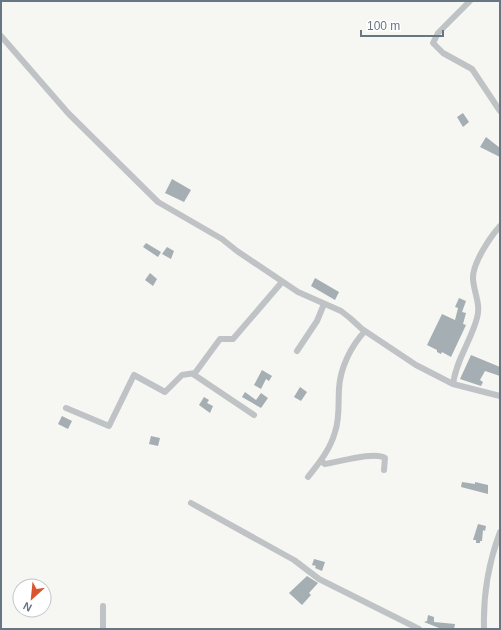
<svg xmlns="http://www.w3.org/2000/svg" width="501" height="630" font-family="Helvetica,sans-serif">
  <rect width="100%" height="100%" fill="#f6f6f2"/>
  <path fill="#a5aeb3" d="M463 113 469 122 463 127 457 117Z
    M486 137 500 148V157L480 147Z
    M172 179 191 190 184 202 165 193Z
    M146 243 161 252 158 257 143 247Z
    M167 247 174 251 171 259 162 254Z
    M150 273 157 279 153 286 145 280Z
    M315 278 339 292 335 300 311 286Z
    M459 298 466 301 462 312 466 313 463 324 466 325 451 357 442 352 441 354 437 352V350L427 345 442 314 455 320 458 308 455 307Z
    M471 355 500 367V376L485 371 480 380 483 382 481 386 460 379Z
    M262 370 272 376 269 381 266 379 261 389 254 385Z
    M300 387 307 392 301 401 294 397Z
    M245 392 256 400 261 393 268 398 261 408 242 397Z
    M204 397 209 400 207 403 213 406 210 413 199 405Z
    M62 416 72 421 68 429 58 424Z
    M151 436 160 438 158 446 149 444Z
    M462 482 475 484V482L488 485V494L461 487Z
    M478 524 486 526 485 531 483 530 482 541H480V543H476V540H473Z
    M314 559 325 562 322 571 315 568 316 566 312 565Z
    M307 576 318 583 309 593 311 595 302 605 289 593Z
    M428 615 434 617V622L455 624 454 629H438L439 628 424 622 427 621Z"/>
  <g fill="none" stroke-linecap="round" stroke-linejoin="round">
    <path stroke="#bfc3c6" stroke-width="6" d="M470 1 438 33 433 43 443 53 472 69 500 111
      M1 36 68 113 158 202 222 239 237 251 298 292 341 311 350 318 362 329 416 365 453 384 500 396
      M297 351 317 321 324 304
      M193 374 254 415
      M453 384C456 360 471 341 477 318 481 304 474 293 473 279 472 264 490 237 500 226
      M66 408 109 426 134 375 165 392 182 375 195 373 220 339H233L282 282
      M321 461 325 464C339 462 375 451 385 458L384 470
      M308 477C319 463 330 450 335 432 340 418 338 404 339 389 340 368 351 346 365 331
      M191 503 294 560 319 579 419 629
      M103 629V606
      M484 629C483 595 488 564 500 532"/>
  </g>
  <rect width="501" height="630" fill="none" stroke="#667682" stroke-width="4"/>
  <g transform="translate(32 598) rotate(207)"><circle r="19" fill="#ffffff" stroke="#c2c8cd"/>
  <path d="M0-3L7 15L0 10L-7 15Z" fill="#da542e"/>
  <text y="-6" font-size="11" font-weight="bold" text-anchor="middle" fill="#667682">N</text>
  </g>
  <path d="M361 30v6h82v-6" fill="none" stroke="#667682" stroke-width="2"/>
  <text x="367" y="30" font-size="12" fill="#667682" stroke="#ffffff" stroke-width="3" paint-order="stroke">100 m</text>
</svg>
